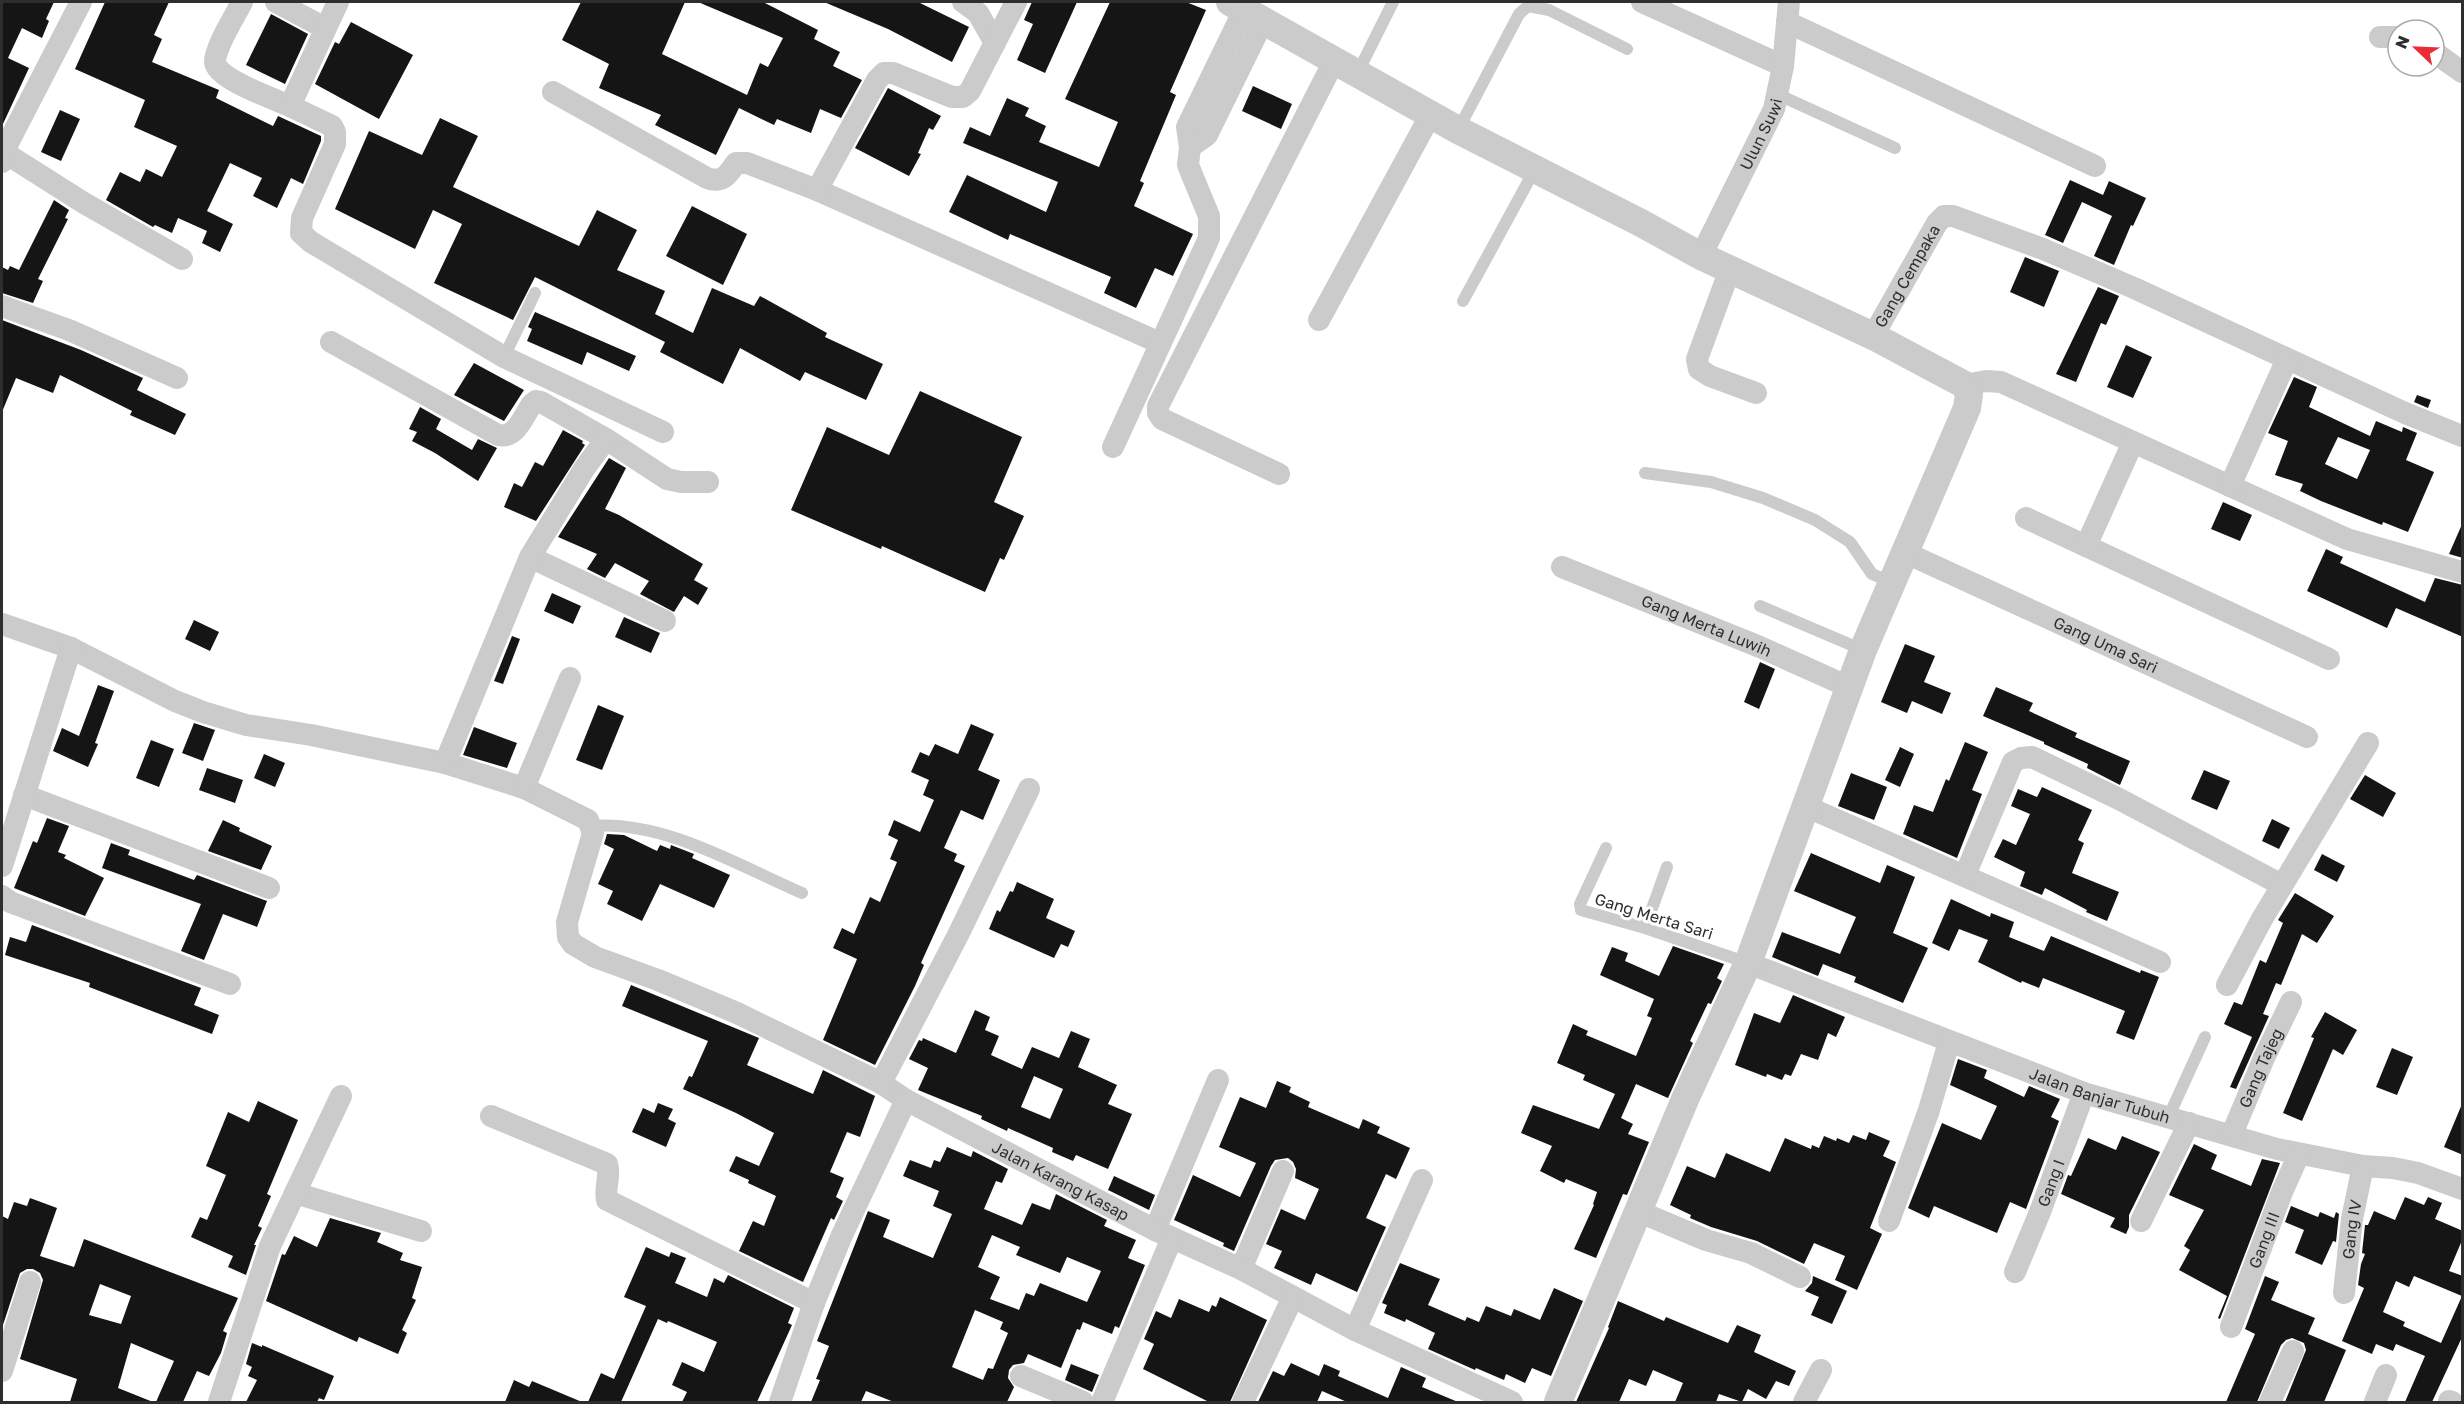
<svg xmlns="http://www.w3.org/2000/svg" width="2464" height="1404" font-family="'Golos Text',sans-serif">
  <rect width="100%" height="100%" fill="#fff"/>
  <path fill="#151515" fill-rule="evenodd" d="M2 2H54L46 19 49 21 42 38 22 28 8 58 29 68 2 126Z
    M105 2H169L154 35 162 39 152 62 219 90 216 98 273 126 278 116 321 136V141L303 184 291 178 277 208 253 196 262 178 230 163 207 211 233 224 220 252 202 243 207 231 178 218 172 233 155 225 153 227 106 200 120 172 140 182 146 169 162 177 177 146 134 127 145 100 75 69Z
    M581 2H685L662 54 747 95 760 63 768 67 783 38 698 2H763L818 30 814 39 840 52 833 66 862 80 841 118 820 109 811 133 777 119 774 125 739 108 716 155 655 125 661 115 599 88 609 64 562 40Z
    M824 2H918L969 27 952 62 888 29Z
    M1032 2H1077L1045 73 1017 60 1033 24 1024 20Z
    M1110 2H1186L1206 10 1170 92 1176 95 1140 181 1144 183 1134 206 1193 234 1173 276 1155 268 1136 308 1104 293 1111 277 1010 234 1008 240 949 212 967 175 1046 212 1058 182 963 143 970 127 990 136 1007 98 1029 108 1025 116 1046 126 1039 142 1099 167 1118 122 1065 99Z
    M271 14 308 34 285 84 246 65Z
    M351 22 413 55 379 119 315 84 335 42 339 44Z
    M1253 86 1292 104 1281 129 1242 111Z
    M888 88 941 116 933 130 929 128 918 153 921 154 909 176 855 148Z
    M60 110 80 119 61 161 41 152Z
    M440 118 478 136 453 187 579 246 597 210 637 230 617 270 665 291 655 314 693 333 712 288 754 306 760 296 827 333 825 337 883 364 866 400 805 372 800 381 740 348 723 384 660 352 665 342 535 277 513 320 434 283 462 224 433 210 415 249 335 209 369 131 422 155Z
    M2070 180 2103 195 2109 181 2146 198 2133 226 2131 225 2114 265 2094 256 2112 216 2082 202 2063 243 2045 235Z
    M54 200 69 210 65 218 68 219 38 279 43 281 33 303 2 293V267L8 270 10 266 19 270Z
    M692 206 747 234 723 285 666 256Z
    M2025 257 2059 271 2044 307 2010 292Z
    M2098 287 2119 296 2106 325 2101 323 2076 382 2056 374Z
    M535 312 636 356 629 371 587 352 582 365 527 341 532 329 528 327Z
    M2 320 81 350 143 378 137 390 186 414 175 435 130 415 132 411 60 375 53 393 16 378 2 412Z
    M2126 345 2152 357 2133 398 2107 387Z
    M474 363 524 390 504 421 454 395Z
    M2294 377 2317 387 2309 407 2370 436 2376 421 2402 432 2403 427 2417 433 2406 460 2434 472 2408 532 2383 522 2382 525 2321 501 2300 491 2303 484 2275 475 2288 441 2268 433ZM2338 437 2370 450 2357 479 2325 464Z
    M920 391 1022 437 994 502 1024 516 1004 560 1000 558 985 592 882 546 881 549 791 510 827 427 889 455Z
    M2417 395 2431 400 2428 408 2414 402Z
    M420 407 441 419 436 429 472 450 478 439 497 448 478 481 435 453 412 441 417 432 409 429Z
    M563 430 583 441 582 443 585 445 536 521 504 507 514 483 522 487 535 462 543 466Z
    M609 458 626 468 605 509 619 515 703 564 694 580 708 588 698 605 684 596 674 612 640 594 649 581 615 563 605 578 587 569 597 554 558 537Z
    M2223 502 2252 515 2240 541 2211 529Z
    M2463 522V558L2449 554Z
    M2326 549 2343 557 2340 563 2425 602 2435 578 2463 585V637L2396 608 2387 628 2307 591Z
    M552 593 581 606 573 624 544 611Z
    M624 617 660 633 651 653 615 637Z
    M194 620 219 632 210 651 185 639Z
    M512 636 520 639 503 684 494 681Z
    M1905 644 1935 656 1924 682 1951 693 1942 714 1912 701 1907 713 1881 702Z
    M1760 662 1775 669 1759 709 1744 702Z
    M98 685 114 691 95 743 98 744 88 767 53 751 62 728 79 736Z
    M1996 687 2033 703 2029 711 2077 733 2075 737 2130 761 2120 785 2087 768 2088 764 2044 744V742L1983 716Z
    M598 705 624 716 602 770 576 760Z
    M194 723 215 730 203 761 182 753Z
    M971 724 994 734 978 770 1000 780 983 820 961 810 944 848 957 854 954 861 965 866 921 963 924 965 915 986 875 1065 823 1040 857 959 833 948 842 928 854 934 870 897 880 902 897 862 890 859 898 840 888 835 894 820 920 832 934 800 923 795 929 780 911 772 920 752 929 756 935 744 958 754Z
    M474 727 517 743 507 768 463 755Z
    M151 740 174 749 159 787 136 778Z
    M1965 742 1988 752 1972 790 1982 794 1957 858 1903 834 1914 805 1933 812 1946 779 1949 781Z
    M1900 747 1914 754 1900 787 1885 780Z
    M264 754 285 763 275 787 254 778Z
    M207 768 243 780 235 803 199 790Z
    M2204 770 2230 781 2217 810 2191 799Z
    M1851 773 1887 787 1874 820 1838 806Z
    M2365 775 2396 793 2383 817 2350 799Z
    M2042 787 2092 810 2078 840 2084 843 2072 873 2119 892 2107 921 2086 912 2087 910 2045 888 2042 895 2020 886 2025 872 1994 857 2003 839 2016 845 2030 814 2011 806 2018 789 2037 797Z
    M47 818 69 826 58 852 66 855 64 858 104 878 85 916 14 888 33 841 37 843Z
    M2272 819 2290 828 2279 849 2262 841Z
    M223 820 240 828 239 831 272 846 261 870 208 851Z
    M607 834 624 835 657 851 660 845 670 849 671 845 694 854 692 858 730 875 714 908 660 884 642 921 607 904 613 891 598 884 614 849 604 844Z
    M111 843 130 850 128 855 194 880 197 875 267 901 257 927 223 914 204 960 181 951 201 904 102 868Z
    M1811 853 1880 883 1887 865 1915 877 1893 933 1928 948 1903 1003 1854 982 1856 977 1823 964 1818 976 1772 957 1782 932 1840 954 1856 917 1794 891Z
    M2322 854 2345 866 2337 882 2314 870Z
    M1017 882 1054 899 1046 918 1075 931 1068 947 1061 944 1054 958 989 929 997 910 1000 912 1010 891 1013 892Z
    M2295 893 2334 916 2317 943 2302 934 2281 985 2276 983 2263 1014 2269 1016 2236 1089 2230 1087 2252 1037 2224 1024 2234 1002 2242 1005 2260 960 2266 963 2283 923 2278 920Z
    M1951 899 1990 917 1991 913 2014 922 2009 937 2044 951 2051 936 2140 973 2141 970 2159 977 2134 1040 2116 1033 2125 1011 2043 978 2039 988 2022 981 2021 983 1978 962 1988 940 1959 929 1949 951 1932 943Z
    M32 925 201 988 194 1005 219 1015 212 1034 89 987 90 983 5 955 10 937 26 942Z
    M1673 946 1724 964 1717 978 1722 981 1711 1004 1708 1003 1690 1041 1693 1043 1668 1098 1636 1084 1621 1118 1633 1124 1628 1134 1649 1142 1627 1195 1623 1194 1596 1258 1574 1249 1594 1205 1593 1204 1597 1192 1566 1179 1564 1183 1540 1171 1552 1146 1521 1133 1533 1105 1599 1129 1615 1094 1583 1080 1585 1075 1557 1063 1573 1024 1588 1031 1586 1035 1636 1056 1652 1018 1647 1016 1654 999 1600 975 1612 947 1628 953 1625 961 1659 976Z
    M631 985 759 1038 747 1065 813 1094 823 1070 875 1096 860 1137 847 1132 830 1172 844 1178 836 1197 843 1201 834 1220 831 1218 803 1282 739 1251 753 1221 764 1226 776 1196 748 1183 749 1180 729 1171 736 1156 759 1166 774 1133 736 1113 683 1089 689 1076 692 1077 708 1041 622 1006Z
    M1793 995 1845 1017 1836 1037 1828 1033 1818 1060 1801 1054 1791 1076 1785 1074 1782 1080 1767 1074 1766 1077 1735 1065 1754 1013 1780 1023Z
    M975 1010 990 1017 985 1030 999 1036 991 1055 1022 1069 1032 1047 1059 1058 1071 1031 1090 1039 1078 1067 1117 1085 1108 1104 1132 1114 1108 1169 1076 1155 1073 1161 1052 1152 1053 1148 1008 1128 1007 1131 981 1119 982 1116 918 1090 928 1068 909 1059 919 1040 922 1041 923 1038 956 1053ZM1034 1076 1063 1089 1050 1119 1021 1107Z
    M2325 1012 2357 1030 2343 1055 2333 1049 2302 1121 2283 1113 2314 1038 2311 1037Z
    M2392 1048 2413 1057 2397 1095 2376 1087Z
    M1958 1059 1987 1070 1984 1078 2024 1097 2029 1086 2060 1099 2051 1117 2059 1121 2026 1209 2010 1202 1997 1233 1934 1206 1929 1218 1908 1208 1942 1123 1981 1140 1997 1106 1950 1085Z
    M1277 1081 1291 1087 1289 1092 1310 1102 1308 1107 1359 1129 1363 1119 1380 1127 1377 1133 1410 1148 1396 1179 1386 1174 1366 1218 1386 1227 1357 1292 1316 1273 1311 1285 1274 1268 1282 1251 1266 1244 1281 1209 1305 1220 1319 1189 1295 1178 1296 1169 1293 1162 1288 1158 1275 1160 1271 1166 1234 1251 1223 1246 1224 1243 1174 1220 1193 1175 1240 1197 1256 1163 1219 1147 1240 1097 1266 1108Z
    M258 1101 298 1120 267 1194 271 1196 258 1226 262 1228 254 1245H256L246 1275 228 1267 233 1256 191 1237 200 1217 207 1220 226 1175 206 1166 228 1112 249 1122Z
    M658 1103 673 1109 668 1119 676 1123 666 1147 632 1132 643 1108 654 1113Z
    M2462 1104H2463V1155L2444 1147Z
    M1869 1132 1890 1141 1883 1156 1896 1162 1870 1228 1882 1234 1857 1290 1835 1280 1845 1256 1814 1243 1804 1264 1757 1241 1711 1227 1690 1218 1691 1215 1670 1205 1687 1166 1715 1178 1726 1153 1770 1172 1785 1138 1811 1149 1812 1145 1819 1148 1824 1136 1836 1141 1837 1138 1849 1143 1853 1135 1866 1140Z
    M2122 1136 2160 1152 2129 1215V1227L2126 1234 2110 1227 2115 1218 2061 1194 2068 1175 2071 1176 2088 1138 2116 1150Z
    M2194 1144 2217 1155 2211 1169 2251 1186 2262 1159 2280 1163 2220 1319 2218 1318 2227 1296 2179 1270 2190 1250 2184 1246 2204 1210 2169 1195Z
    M947 1147 971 1157 973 1151 1008 1169 1002 1183 996 1181 984 1209 1022 1225 1032 1203 1050 1210 1056 1194 1107 1220 1104 1226 1136 1240 1128 1258 1145 1265 1119 1328 1115 1326 1112 1334 1083 1322 1080 1330 1077 1329 1061 1368 1028 1354 1024 1363 1013 1365 1009 1370 1008 1378 1014 1387 1007 1402H894L866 1391 861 1402H811L820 1380 816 1379 829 1346 817 1341 868 1211 890 1220 883 1237 933 1258 952 1214 933 1206 939 1191 903 1176 910 1160 931 1168 934 1160 940 1162ZM992 1235 1020 1247 1016 1255 1060 1273 1067 1257 1101 1271 1087 1302 1040 1283 1034 1296 1026 1293 1019 1310 990 1299 1000 1277 978 1267ZM975 1310 1003 1322 1000 1329 1008 1333 993 1369 988 1368 983 1380 952 1367Z
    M1114 1176 1155 1195 1149 1210 1108 1190Z
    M2405 1197 2424 1205 2428 1197 2442 1203 2435 1219 2463 1231V1238L2449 1271 2463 1276V1335L2432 1402H2405L2425 1356 2396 1344 2393 1351 2376 1344 2372 1354 2342 1341 2364 1288 2358 1285 2361 1264 2365 1254 2362 1253 2365 1225H2368L2374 1211 2395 1220ZM2414 1276 2462 1296 2441 1343 2403 1326 2405 1322 2383 1312 2396 1281 2409 1287Z
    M30 1198 57 1208 40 1256 74 1267 84 1239 238 1298 223 1331 227 1333 221 1353 209 1376 197 1371 183 1402H156L174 1361 131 1343 118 1388 153 1402H70L77 1379 20 1359 43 1280 40 1273 33 1269H27L20 1273 2 1328V1216L8 1219 14 1202 27 1206ZM100 1284 131 1296 121 1324 89 1315Z
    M2291 1206 2318 1217 2320 1212 2334 1218 2336 1212 2339 1214 2336 1242 2333 1241 2322 1265 2295 1253 2304 1230 2285 1222Z
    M330 1218 381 1233 377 1242 403 1253 400 1260 422 1267 412 1298 416 1300 402 1330 407 1333 398 1354 359 1337 357 1342 266 1301 282 1254 285 1255 294 1236 317 1247Z
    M646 1247 669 1257 671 1252 686 1258 675 1283 707 1297 714 1278 724 1283 728 1275 794 1308 788 1323 792 1325 757 1402H682L687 1392 672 1385 682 1362 704 1372 717 1342 668 1321 667 1323 658 1319 621 1402H588L601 1373 614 1379 646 1306 624 1297Z
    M1400 1263 1440 1279 1428 1305 1465 1321 1467 1317 1479 1322 1486 1306 1511 1316 1514 1309 1540 1320 1554 1288 1583 1301 1551 1376 1532 1368 1525 1383 1506 1374 1504 1380 1476 1368 1475 1370 1428 1349 1435 1333 1406 1319 1405 1322 1384 1313 1387 1305 1382 1303Z
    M1813 1276 1847 1291 1832 1324 1811 1315 1819 1297 1805 1291 1812 1283Z
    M2265 1276 2279 1282 2271 1300 2315 1318 2308 1334 2346 1350 2324 1402H2285L2306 1350 2304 1343 2292 1338 2286 1340 2281 1345 2257 1402H2226L2255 1334 2245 1329Z
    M1220 1297 1267 1320 1230 1402H1209L1143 1369 1154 1344 1144 1339 1156 1311 1171 1318 1179 1299 1209 1312 1212 1305 1216 1307Z
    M1618 1301 1664 1321 1666 1317 1728 1343 1737 1325 1761 1335 1754 1352 1796 1371 1789 1386 1776 1381 1766 1399 1748 1389 1742 1402 1719 1394 1716 1402H1675L1683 1383 1653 1370 1646 1386 1629 1379 1619 1402H1576L1609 1328 1608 1327Z
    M252 1343 262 1347V1345L334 1376 324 1400 319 1398 317 1402H246L257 1380 248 1376 252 1367 246 1364Z
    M1291 1363 1319 1376 1324 1364 1340 1371 1338 1376 1388 1398 1401 1367 1426 1378 1422 1387 1458 1402H1347L1322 1391 1317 1402H1258L1273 1371 1284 1376Z
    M1071 1364 1099 1375 1092 1392 1065 1380Z
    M514 1380 529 1387 532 1381 582 1402H505Z"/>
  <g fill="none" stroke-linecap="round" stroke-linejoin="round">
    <path stroke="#cbcbcb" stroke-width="12" d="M1357 74 1393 2
      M1779 95 1895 148
      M1458 130 1519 14 1528 6 1549 10 1627 49
      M1463 301 1535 169
      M504 357 535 293
      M1645 473 1711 482 1763 498 1815 520 1850 542 1872 574 1891 582
      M1760 606 1863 650
      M591 826C664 820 737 865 802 893
      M1606 848 1580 904 1581 910 1645 928 1748 963
      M1645 928 1667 867
      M2168 1118 2205 1037"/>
    <g stroke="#cbcbcb" stroke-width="22">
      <path d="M242 2C235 16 215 47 215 62 216 79 275 99 290 106"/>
      <path d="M276 2 325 28"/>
      <path d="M338 2 290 106 332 126 335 132V144L302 218 301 233 311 242 504 357 663 432"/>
      <path d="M963 2 978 13 995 43"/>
      <path d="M1642 2 1783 66"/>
      <path d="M1787 22 2095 166"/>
      <path d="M2380 37H2398"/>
      <path d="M2434 52 2462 72"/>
      <path d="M553 92 707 178C723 184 728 174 736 163H747L817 190 1160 343"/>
      <path d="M1190 147 1207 135 1263 21"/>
      <path d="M5 153 84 203 182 259"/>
      <path d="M2 162 8 143 81 2"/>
      <path d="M817 190 877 80 884 73H893L952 97H963L970 91 1016 2"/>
      <path id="s1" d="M1701 256 1774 109 1783 66 1789 2"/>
      <path d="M1730 269 1697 359 1699 369 1710 376 1756 393"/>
      <path d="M2 306 69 330 177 378"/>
      <path d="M1319 320 1431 114"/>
      <path id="s2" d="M1873 336 1937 223 1944 216H1953L2043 249 2134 288 2405 413 2462 436"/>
      <path d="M331 342 498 435C516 439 523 417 532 404L536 401 541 402 606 439 667 479 681 482H708"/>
      <path d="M1965 385 1986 381 2001 382 2347 539 2462 572"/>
      <path d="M1113 447 1209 238V216L1188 165 1190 147 1187 127 1244 10"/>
      <path d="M1279 474 1162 419 1158 413V406L1334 61"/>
      <path d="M2230 486 2287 359"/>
      <path d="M2026 518 2329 659"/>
      <path d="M2086 546 2133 442"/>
      <path id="s3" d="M1904 552 2307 737"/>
      <path d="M530 557 665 621"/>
      <path id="s4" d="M1562 567 1760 647 1849 687"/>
      <path d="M2 624 71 648 175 701 203 712 246 725 311 735 445 763 524 788 588 820 593 833 567 922 568 937 573 944 595 957 658 980 737 1013 881 1083 906 1100"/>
      <path d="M445 763 530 557 584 469 606 439"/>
      <path d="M524 788 570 678"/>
      <path d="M24 795 269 888"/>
      <path d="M1805 806 2160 962"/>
      <path d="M2 866 71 648"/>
      <path d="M1965 875 2013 762 2021 758 2032 757 2119 799 2282 885"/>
      <path d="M2 896 10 902 230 984"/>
      <path id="s5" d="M1748 963 2084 1093 2277 1149 2363 1166 2393 1168 2418 1173 2462 1189"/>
      <path d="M2227 985 2262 919 2368 743"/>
      <path d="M881 1083 958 935 1029 789"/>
      <path d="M491 1116 607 1164C611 1176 604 1188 607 1200L814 1303"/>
      <path id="s6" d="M2232 1134 2264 1058 2291 1002"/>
      <path d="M295 1193 421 1231"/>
      <path d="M1640 1212 1706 1240 1751 1253 1800 1277"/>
      <path d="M1889 1221 1929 1110 1949 1042"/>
      <path d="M2141 1221 2189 1123"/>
      <path d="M1155 1230 1218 1080"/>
      <path d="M1241 1269 1283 1171"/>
      <path id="s7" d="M2015 1272 2040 1212 2084 1093"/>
      <path id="s8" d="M2344 1293 2352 1219 2363 1166"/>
      <path id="s9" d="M2231 1327 2282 1192 2299 1154"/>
      <path d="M1355 1330 1422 1180"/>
      <path d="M2 1371 30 1282"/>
      <path d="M1021 1376 1083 1402"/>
      <path d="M2449 1401 2452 1402"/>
      <path d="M219 1402 270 1246 341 1096"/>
      <path id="s10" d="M780 1402 814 1303 842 1235 906 1100 1155 1230 1241 1269 1355 1330 1512 1402"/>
      <path d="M1102 1402 1172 1238"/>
      <path d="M1243 1402 1293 1297"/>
      <path d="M1804 1402 1821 1370"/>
      <path d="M2270 1402 2293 1351"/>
      <path d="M2375 1402 2386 1375"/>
    </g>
    <path stroke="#cbcbcb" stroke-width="28" d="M1230 2 1458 130 1641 223 1701 256 1873 336 1965 385 1969 395 1967 408 1863 650 1748 963 1686 1097 1558 1402"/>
  </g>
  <g text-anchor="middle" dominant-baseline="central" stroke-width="6" stroke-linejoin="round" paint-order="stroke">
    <g font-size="16" fill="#2e2e2e" stroke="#fff">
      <text stroke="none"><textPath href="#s1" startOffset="136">Ulun Suwi</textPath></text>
      <text stroke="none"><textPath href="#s2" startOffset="69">Gang Cempaka</textPath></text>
      <text stroke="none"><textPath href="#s4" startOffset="156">Gang Merta Luwih</textPath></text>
      <text stroke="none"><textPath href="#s3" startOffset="222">Gang Uma Sari</textPath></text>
      <text transform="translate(1654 916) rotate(17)">Gang Merta Sari</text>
      <text stroke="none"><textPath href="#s6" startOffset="72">Gang Tajeg</textPath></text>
      <text stroke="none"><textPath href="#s5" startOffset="376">Jalan Banjar Tubuh</textPath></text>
      <text stroke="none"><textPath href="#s10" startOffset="502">Jalan Karang Kasap</textPath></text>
      <text stroke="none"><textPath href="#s7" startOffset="96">Gang I</textPath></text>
      <text stroke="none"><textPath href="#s8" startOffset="64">Gang IV</textPath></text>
      <text stroke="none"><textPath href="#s9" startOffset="93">Gang III</textPath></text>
    </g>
  </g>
  <rect width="2464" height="1404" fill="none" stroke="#2e2e2e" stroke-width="6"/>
  <g transform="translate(2416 48) rotate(293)"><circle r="28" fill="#ffffff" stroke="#ababab" stroke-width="1.5"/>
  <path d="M0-4.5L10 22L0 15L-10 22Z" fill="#e82d35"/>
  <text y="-9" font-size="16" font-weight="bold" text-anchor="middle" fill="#2e2e2e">N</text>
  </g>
</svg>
